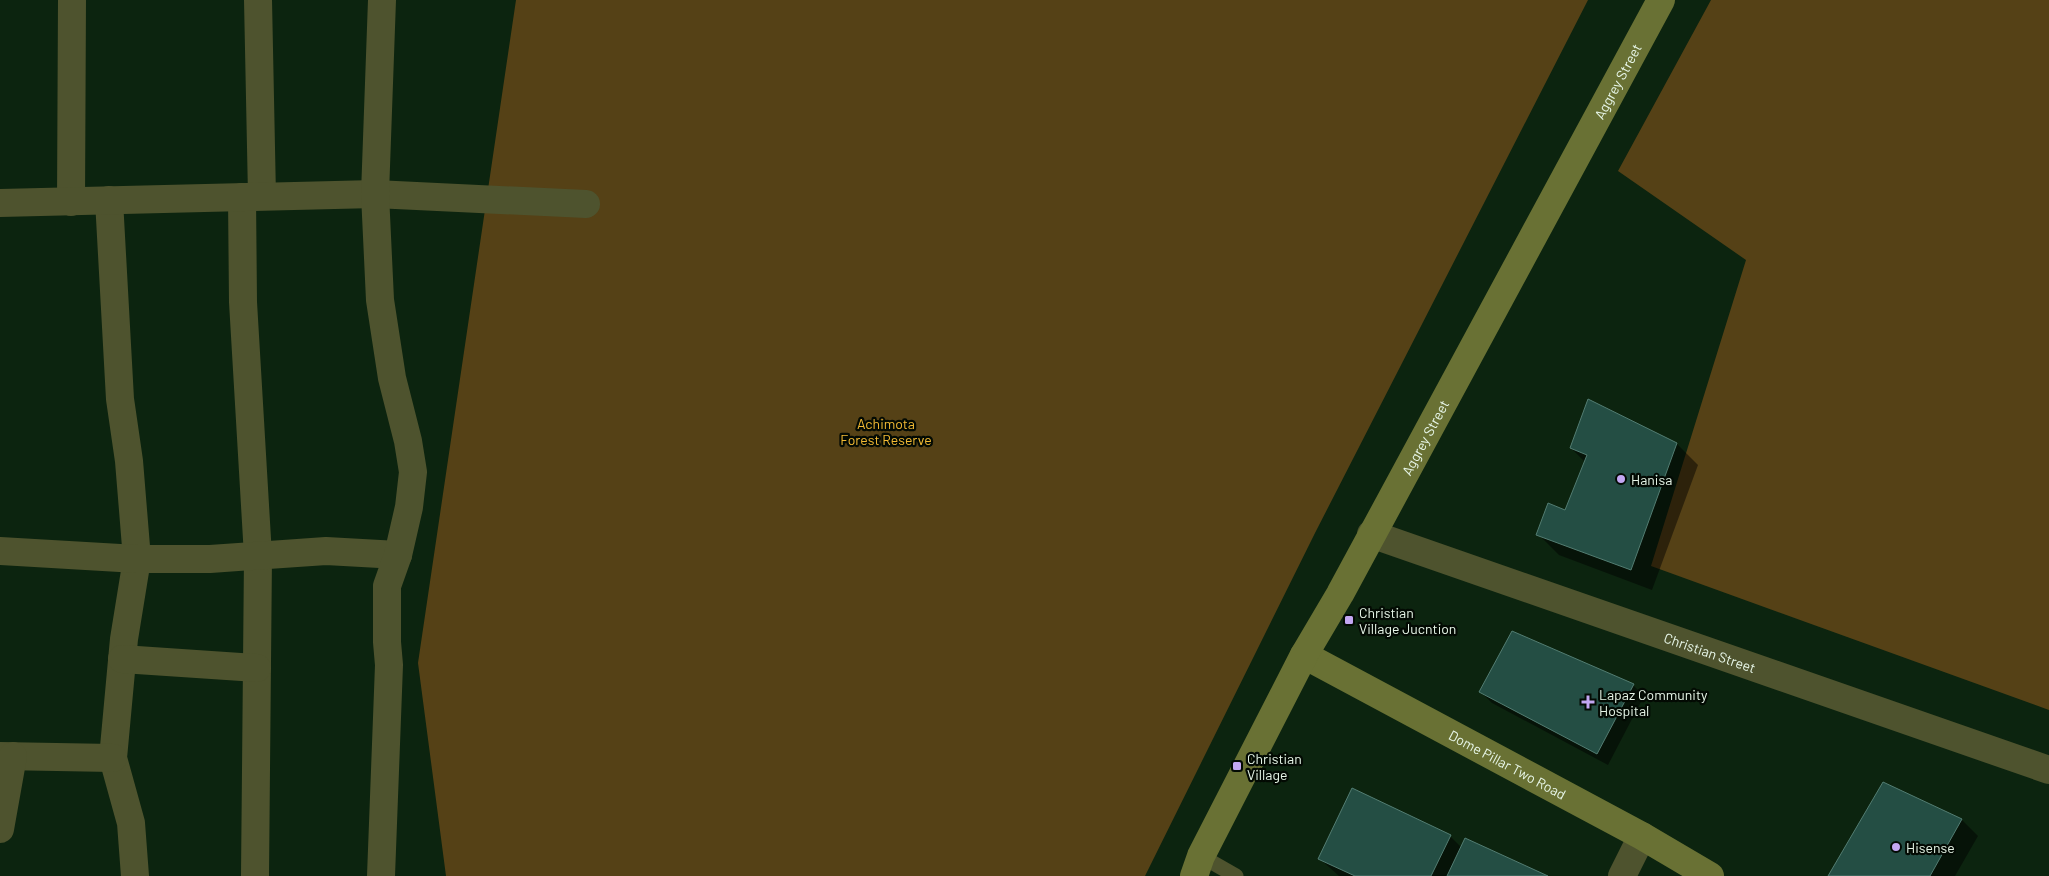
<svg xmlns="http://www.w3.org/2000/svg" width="2049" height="876" font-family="Barlow,sans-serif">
  <rect width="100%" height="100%" fill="#0c240f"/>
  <path fill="#554116" d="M516 0H1588L1315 533 1145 876H446L418 663Z
    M1711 0H2049V710L1651 566 1746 260 1618 171Z"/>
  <path fill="#0007" d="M1589 401 1677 444 1698 465 1652 590 1559 555 1538 534 1566 511 1585 462 1571 448Z
    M1633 685 1644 696 1608 765 1492 703 1481 692Z
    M1883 784 1962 820 1978 836 1955 876H1830Z
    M1450 836 1462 848 1545 876H1339L1319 858Z"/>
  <path fill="#244e44" stroke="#537d72" d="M1588 399 1677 443 1631 570 1536 535 1548 503 1565 510 1587 455 1570 448Z
    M1512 631 1634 684 1597 754 1479 692Z
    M1883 782 1962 819 1930 876H1828Z
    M1352 788 1451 835 1431 876H1355L1318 859Z
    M1465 838 1548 876H1447Z"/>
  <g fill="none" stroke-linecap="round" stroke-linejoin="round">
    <path stroke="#4e532e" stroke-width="15" d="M1201 856 1236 876"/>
    <g stroke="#4e532e" stroke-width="28">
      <path d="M258 0 262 196"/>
      <path d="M242 197 243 302 258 556 255 876"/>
      <path d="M109 200 120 399 129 461 137 559 124 639 113 758 131 823 135 876"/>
      <path d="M71 202 72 0"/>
      <path d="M0 203 375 194 586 204"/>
      <path id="s1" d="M1371 534 2049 770"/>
      <path d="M0 551 137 559H210L326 551 398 555"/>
      <path d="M122 659 257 668"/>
      <path d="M0 756 113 758"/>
      <path d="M0 829 13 756"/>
      <path d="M381 876 389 665 387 642V586L398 555 409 507 413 472 408 441 392 378 380 300 375 194 382 0"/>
      <path d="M1622 876 1642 836"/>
    </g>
    <g stroke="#697134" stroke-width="28">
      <path id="s2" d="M1304 655 1642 836 1710 876"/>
      <path id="s3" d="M1194 876 1201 856 1304 655 1340 594 1661 0"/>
    </g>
  </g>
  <g fill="#c3a7f2" stroke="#030a03" stroke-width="2">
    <circle cx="1621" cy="479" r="5"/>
    <rect x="1344" y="615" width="10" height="10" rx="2.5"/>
    <path d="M1585.5 694.5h5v5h5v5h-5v5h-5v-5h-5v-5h5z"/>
    <rect x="1232" y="761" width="10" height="10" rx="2.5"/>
    <circle cx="1896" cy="847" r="5"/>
  </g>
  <g text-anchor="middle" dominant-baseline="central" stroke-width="4.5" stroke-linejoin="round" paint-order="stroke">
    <g font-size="14" fill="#e7f6e8" stroke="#030a03">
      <text stroke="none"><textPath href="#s3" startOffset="901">Aggrey Street</textPath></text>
      <text stroke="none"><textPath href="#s3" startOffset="496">Aggrey Street</textPath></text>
      <text stroke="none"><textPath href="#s1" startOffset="359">Christian Street</textPath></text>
      <text stroke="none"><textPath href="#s2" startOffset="231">Dome Pillar Two Road</textPath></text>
    </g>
    <g font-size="14" fill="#f4bb34" stroke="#030a03">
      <text x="886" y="423">Achimota<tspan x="886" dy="16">Forest Reserve</tspan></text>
    </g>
    <g font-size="14" fill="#e7f6e8" stroke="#030a03" text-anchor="start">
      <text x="1631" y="479">Hanisa</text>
      <text x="1359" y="612">Christian<tspan x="1359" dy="16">Village Jucntion</tspan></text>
      <text x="1599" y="694">Lapaz Community<tspan x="1599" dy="16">Hospital</tspan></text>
      <text x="1247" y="758">Christian<tspan x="1247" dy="16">Village</tspan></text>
      <text x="1906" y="847">Hisense</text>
    </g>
  </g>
</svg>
